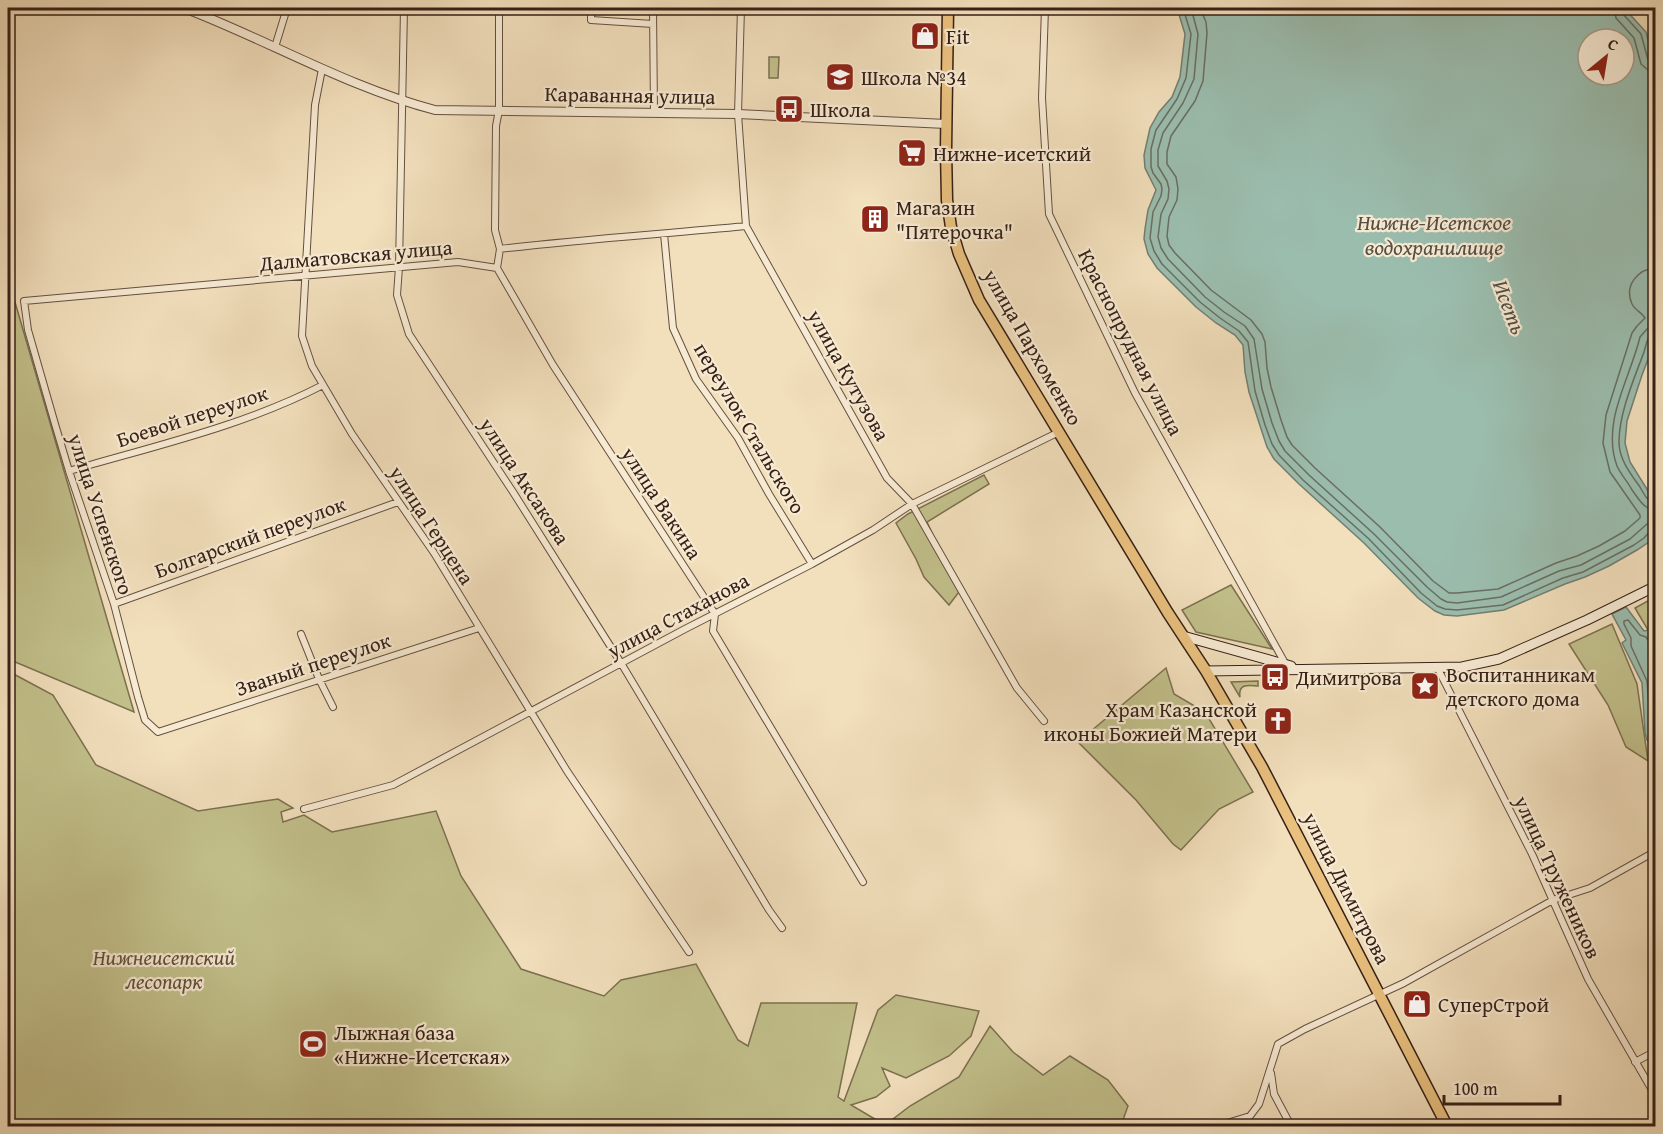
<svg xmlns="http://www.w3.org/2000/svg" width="1663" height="1134" font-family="'Gentium Book Plus',serif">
  <rect width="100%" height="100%" fill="#f2dfbc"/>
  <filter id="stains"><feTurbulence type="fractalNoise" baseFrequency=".00333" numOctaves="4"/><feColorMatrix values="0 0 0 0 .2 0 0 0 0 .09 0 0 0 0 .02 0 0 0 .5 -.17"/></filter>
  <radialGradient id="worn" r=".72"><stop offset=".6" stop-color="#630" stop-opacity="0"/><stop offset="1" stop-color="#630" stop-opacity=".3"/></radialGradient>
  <path fill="#c2c08b" stroke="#7c7050" stroke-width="1.5" d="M769 57H779L778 78H769Z
    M8 278 134 712 8 659Z
    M984 475 989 484 927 522 959 592 949 605 924 577 916 559 896 523 908 514Z
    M1231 585 1272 649 1196 632 1182 610Z
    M1655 597V642L1635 608Z
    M1612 624 1637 684 1648 761 1626 747 1608 705 1569 644Z
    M1166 668 1174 694 1205 712 1253 792 1219 809 1181 850 1173 844 1136 800 1078 742Z
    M8 671 53 695 96 765 198 811 278 799 293 808 281 812 283 822 304 815 332 832 436 811 461 876 521 969 604 996 621 980 696 964 738 1040 748 1046 761 1003H857L838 1097 844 1101 878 1010 896 995 979 1011 971 1036 949 1056 906 1078 882 1068 890 1086 876 1097 851 1105 885 1125 910 1106 959 1077 990 1026 1013 1052 1043 1075 1070 1056 1108 1080 1128 1106 1124 1117 1123 1126H8Z
    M1258 681V686C1247 685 1238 684 1240 697L1231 682Z"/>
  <path fill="#9bbdae" stroke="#737e71" stroke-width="1.5" fill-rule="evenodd" d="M1177 8H1624L1646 32 1655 66 1656 243 1652 293 1655 323 1652 349 1642 375 1627 421 1625 443 1630 462 1655 502V533L1649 542 1637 550 1609 566 1585 577 1565 584 1504 610 1457 616 1444 615 1435 611 1418 598 1364 543 1299 484 1274 459 1267 447 1249 392 1245 372 1243 345 1235 335 1216 323 1196 307 1157 268 1148 254 1144 239 1145 229 1148 210 1156 190 1145 168 1144 155 1150 128 1159 112 1172 97 1180 77 1185 34ZM1588 39H1624V75H1588Z
    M1626 607 1644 631 1649 630 1655 642V751L1647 740 1645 733 1642 683 1622 643 1626 640 1612 614Z"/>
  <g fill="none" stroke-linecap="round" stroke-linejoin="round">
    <path stroke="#686e62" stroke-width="1.5" d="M1183 8 1191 34 1186 78 1177 99 1156 130 1151 149V167L1153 173 1161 184 1162 189 1161 196 1153 212 1150 238 1154 251 1162 264 1200 302 1220 318 1239 331 1248 342 1255 391 1265 425 1272 444 1279 455 1303 480 1369 539 1421 593 1437 606 1445 609 1457 610 1503 605 1563 578 1583 572 1634 545 1644 538 1650 531 1656 530
      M1191 8 1198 34 1194 79 1183 103 1163 133 1158 150V166L1167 181 1169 189 1168 199 1161 214 1158 237 1161 248 1168 259 1205 297 1224 312 1245 326 1254 339 1262 389 1272 423 1279 441 1285 451 1309 475 1374 534 1427 587 1441 599 1447 602 1457 603 1501 597 1559 571 1581 565 1630 539 1647 524 1656 523
      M1200 8 1206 22 1207 33 1203 81 1195 101 1171 136 1167 152V164L1176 177 1178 189 1177 200 1169 217 1167 236 1169 245 1175 253 1211 290 1251 320 1262 334 1265 342 1267 368 1271 387 1281 420 1287 437 1292 445 1315 468 1380 527 1433 581 1449 593H1457L1498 589 1556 563 1577 556 1599 546 1625 531 1640 518V515L1610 472 1603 443 1606 415 1632 333 1637 326 1645 318C1642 313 1635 310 1632 304 1624 286 1637 269 1656 268
      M1614 8 1616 18 1634 38 1641 64 1648 70 1656 71
      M1621 8 1622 13 1641 34 1648 60 1651 63 1656 64
      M1656 327 1647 329 1640 337C1630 379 1601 422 1617 466 1621 475 1628 482 1632 490 1639 499 1643 509 1656 510
      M1656 335 1650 336C1646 341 1646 346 1644 352 1634 379 1619 413 1619 442 1619 459 1630 473 1640 487 1644 494 1647 502 1656 502
      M1656 644 1650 643 1646 637 1640 635 1628 620 1624 621V624L1631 638V646L1647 681 1651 731 1656 742"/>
    <g stroke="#655040" stroke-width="8">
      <path id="minor" d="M404 8 399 267 397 295 409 334 513 492 621 663 769 910 782 928
        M499 8V110L496 126 495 230 500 249
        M591 8V20L653 24
        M653 8 654 113
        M741 8 738 114 746 226 887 478 912 504 1017 688 1044 721
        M1045 8 1042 98 1049 214 1135 393 1286 665
        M275 47 287 8
        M322 69 315 105 302 336 312 366 352 434 434 553 567 771 689 952
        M664 234 673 328 696 379 738 438 769 494 812 564
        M497 268 553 365 715 614 713 631 863 882
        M69 471C154 446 244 426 323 385
        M114 604 398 502
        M479 628 158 732 145 720 138 697 114 604 69 471 55 424 28 330 24 301 458 262 497 268 500 249C582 239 664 234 746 226
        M301 634 319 679 333 707
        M1437 667 1532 854 1588 979 1656 1097
        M304 809 393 785 685 629 812 564 873 530 912 504 1059 432
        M1635 1062 1656 1051
        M1271 1073 1274 1094 1291 1126
        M1217 1126 1250 1116 1259 1104 1278 1044 1305 1029 1404 983 1553 900 1590 888 1656 851"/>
    </g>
    <g stroke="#655040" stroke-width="10">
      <path id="tertiary" d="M184 8C268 40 347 87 435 110L738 114 946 124"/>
    </g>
    <g stroke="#362016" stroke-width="11">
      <path id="secondary" d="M1183 636 1291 666
        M1206 671 1462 667 1499 659 1587 620 1656 586"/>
    </g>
    <g stroke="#362016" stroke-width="13">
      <path id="primary" d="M948 8 946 150 947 200 951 227 959 254 979 300 1168 613 1206 671 1262 767 1447 1126"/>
    </g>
    <use href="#minor" stroke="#f7ead3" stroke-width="6"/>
    <use href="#tertiary" stroke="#f7ead3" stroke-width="8"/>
    <use href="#secondary" stroke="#f7ead3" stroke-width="9"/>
    <use href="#primary" stroke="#e9c07e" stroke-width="10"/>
  </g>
  <defs>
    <g id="shop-square" transform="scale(1.5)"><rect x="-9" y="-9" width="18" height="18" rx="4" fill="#8f2418" stroke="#f7ead3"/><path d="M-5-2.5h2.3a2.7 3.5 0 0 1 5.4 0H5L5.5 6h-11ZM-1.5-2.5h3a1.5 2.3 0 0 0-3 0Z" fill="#fff"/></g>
    <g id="school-square" transform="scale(1.5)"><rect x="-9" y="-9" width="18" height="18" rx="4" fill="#8f2418" stroke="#f7ead3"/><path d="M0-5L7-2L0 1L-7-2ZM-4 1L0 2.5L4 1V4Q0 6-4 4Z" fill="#fff"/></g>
    <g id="bus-square" transform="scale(1.5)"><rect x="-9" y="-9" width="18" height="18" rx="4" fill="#8f2418" stroke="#f7ead3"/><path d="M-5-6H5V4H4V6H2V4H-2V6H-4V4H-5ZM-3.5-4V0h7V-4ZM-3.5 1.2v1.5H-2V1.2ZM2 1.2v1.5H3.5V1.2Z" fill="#fff"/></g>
    <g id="supermarket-square" transform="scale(1.5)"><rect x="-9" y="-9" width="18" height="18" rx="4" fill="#8f2418" stroke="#f7ead3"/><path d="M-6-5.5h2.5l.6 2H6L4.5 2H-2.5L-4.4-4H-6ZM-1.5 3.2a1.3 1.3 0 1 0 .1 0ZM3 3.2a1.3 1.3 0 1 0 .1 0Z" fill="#fff"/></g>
    <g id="building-square" transform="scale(1.5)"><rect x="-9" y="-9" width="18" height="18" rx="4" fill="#8f2418" stroke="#f7ead3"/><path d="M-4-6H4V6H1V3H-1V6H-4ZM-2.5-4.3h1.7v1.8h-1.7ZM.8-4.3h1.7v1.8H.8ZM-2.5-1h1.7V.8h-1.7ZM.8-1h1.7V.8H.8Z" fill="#fff"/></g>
    <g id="sight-square" transform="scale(1.5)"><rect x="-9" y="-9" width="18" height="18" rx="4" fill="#8f2418" stroke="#f7ead3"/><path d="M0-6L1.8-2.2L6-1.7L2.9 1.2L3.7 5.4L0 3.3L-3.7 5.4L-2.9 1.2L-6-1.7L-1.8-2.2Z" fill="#fff"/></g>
    <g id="church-square" transform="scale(1.5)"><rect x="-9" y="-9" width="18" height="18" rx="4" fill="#8f2418" stroke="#f7ead3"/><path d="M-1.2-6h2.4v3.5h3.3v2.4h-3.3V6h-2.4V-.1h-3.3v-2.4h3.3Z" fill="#fff"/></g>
    <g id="stadium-square" transform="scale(1.5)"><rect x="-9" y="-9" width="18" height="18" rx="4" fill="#8f2418" stroke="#f7ead3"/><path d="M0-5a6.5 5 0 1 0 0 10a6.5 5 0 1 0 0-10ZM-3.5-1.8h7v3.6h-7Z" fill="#fff"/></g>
  </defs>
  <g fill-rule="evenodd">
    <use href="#shop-square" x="925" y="36"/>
    <use href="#school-square" x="840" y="77"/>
    <use href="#bus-square" x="789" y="109"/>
    <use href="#supermarket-square" x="912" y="153"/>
    <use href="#building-square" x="875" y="219"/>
    <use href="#bus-square" x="1275" y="677"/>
    <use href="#sight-square" x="1425" y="686"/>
    <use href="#church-square" x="1278" y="721"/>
    <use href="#shop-square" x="1417" y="1004"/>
    <use href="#stadium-square" x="313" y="1044"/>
  </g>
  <g text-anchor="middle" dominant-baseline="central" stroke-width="4.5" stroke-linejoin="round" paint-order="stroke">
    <g font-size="21" fill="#362016" stroke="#f7ead3" text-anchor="start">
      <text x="946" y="36">Fit</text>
      <text x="861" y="77">Школа №34</text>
      <text x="810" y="109">Школа</text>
      <text x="933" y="153">Нижне-исетский</text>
      <text x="896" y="207">Магазин<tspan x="896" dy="24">"Пятерочка"</tspan></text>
      <text x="1446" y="674">Воспитанникам<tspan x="1446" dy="24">детского дома</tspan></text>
      <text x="1296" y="677">Димитрова</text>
      <text x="1257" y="709" text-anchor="end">Храм Казанской<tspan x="1257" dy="24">иконы Божией Матери</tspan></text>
      <text x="1438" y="1004">СуперСтрой</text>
      <text x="334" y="1032">Лыжная база<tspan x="334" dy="24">«Нижне-Исетская»</tspan></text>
    </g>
    <g font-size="21" fill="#362016" stroke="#f7ead3">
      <text transform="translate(630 95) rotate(1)">Караванная улица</text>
      <text transform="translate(356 255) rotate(-5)">Далматовская улица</text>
      <text transform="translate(1131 342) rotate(63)">Краснопрудная улица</text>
      <text transform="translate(1033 347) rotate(60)">улица Пархоменко</text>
      <text transform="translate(849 375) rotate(61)">улица Кутузова</text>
      <text transform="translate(192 416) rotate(-18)">Боевой переулок</text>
      <text transform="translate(750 428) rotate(59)">переулок Стальского</text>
      <text transform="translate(525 481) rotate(57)">улица Аксакова</text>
      <text transform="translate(662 503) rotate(57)">улица Вакина</text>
      <text transform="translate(101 514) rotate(72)">улица Успенского</text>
      <text transform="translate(432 525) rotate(57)">улица Герцена</text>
      <text transform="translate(250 537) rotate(-20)">Болгарский переулок</text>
      <text transform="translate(678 615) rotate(-28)">улица Стаханова</text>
      <text transform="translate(313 664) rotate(-18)">Званый переулок</text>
      <text transform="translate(1558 877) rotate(65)">улица Тружеников</text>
      <text transform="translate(1347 888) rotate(63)">улица Димитрова</text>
    </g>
    <g font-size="21" font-style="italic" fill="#605039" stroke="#f7ead3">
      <text x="164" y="957">Нижнеисетский<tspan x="164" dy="24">лесопарк</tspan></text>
    </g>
    <g font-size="22" font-style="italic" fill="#544f44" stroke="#f7ead3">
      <text x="1434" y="222">Нижне-Исетское<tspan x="1434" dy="25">водохранилище</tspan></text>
      <text transform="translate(1510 307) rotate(69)">Исеть</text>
    </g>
  </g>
  <rect width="1663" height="1134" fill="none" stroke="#f2dfbc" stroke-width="30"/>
  <rect x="9" y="9" width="1645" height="1116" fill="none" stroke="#362016" stroke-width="3"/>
  <rect x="15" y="15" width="1633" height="1104" fill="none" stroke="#362016" stroke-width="1.5"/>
  <g transform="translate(1606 57) rotate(30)"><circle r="28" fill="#f7ead3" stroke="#aa9987" stroke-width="1.5"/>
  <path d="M0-4.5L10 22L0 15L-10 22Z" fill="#8f2418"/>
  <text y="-9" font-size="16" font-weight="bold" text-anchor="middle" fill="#362016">С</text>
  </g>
  <path d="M1444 1095v9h116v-9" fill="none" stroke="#362016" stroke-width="3"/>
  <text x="1453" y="1095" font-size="18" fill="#362016" stroke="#f7ead3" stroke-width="4.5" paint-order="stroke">100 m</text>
  <rect width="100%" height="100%" filter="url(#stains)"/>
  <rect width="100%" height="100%" fill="url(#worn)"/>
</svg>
